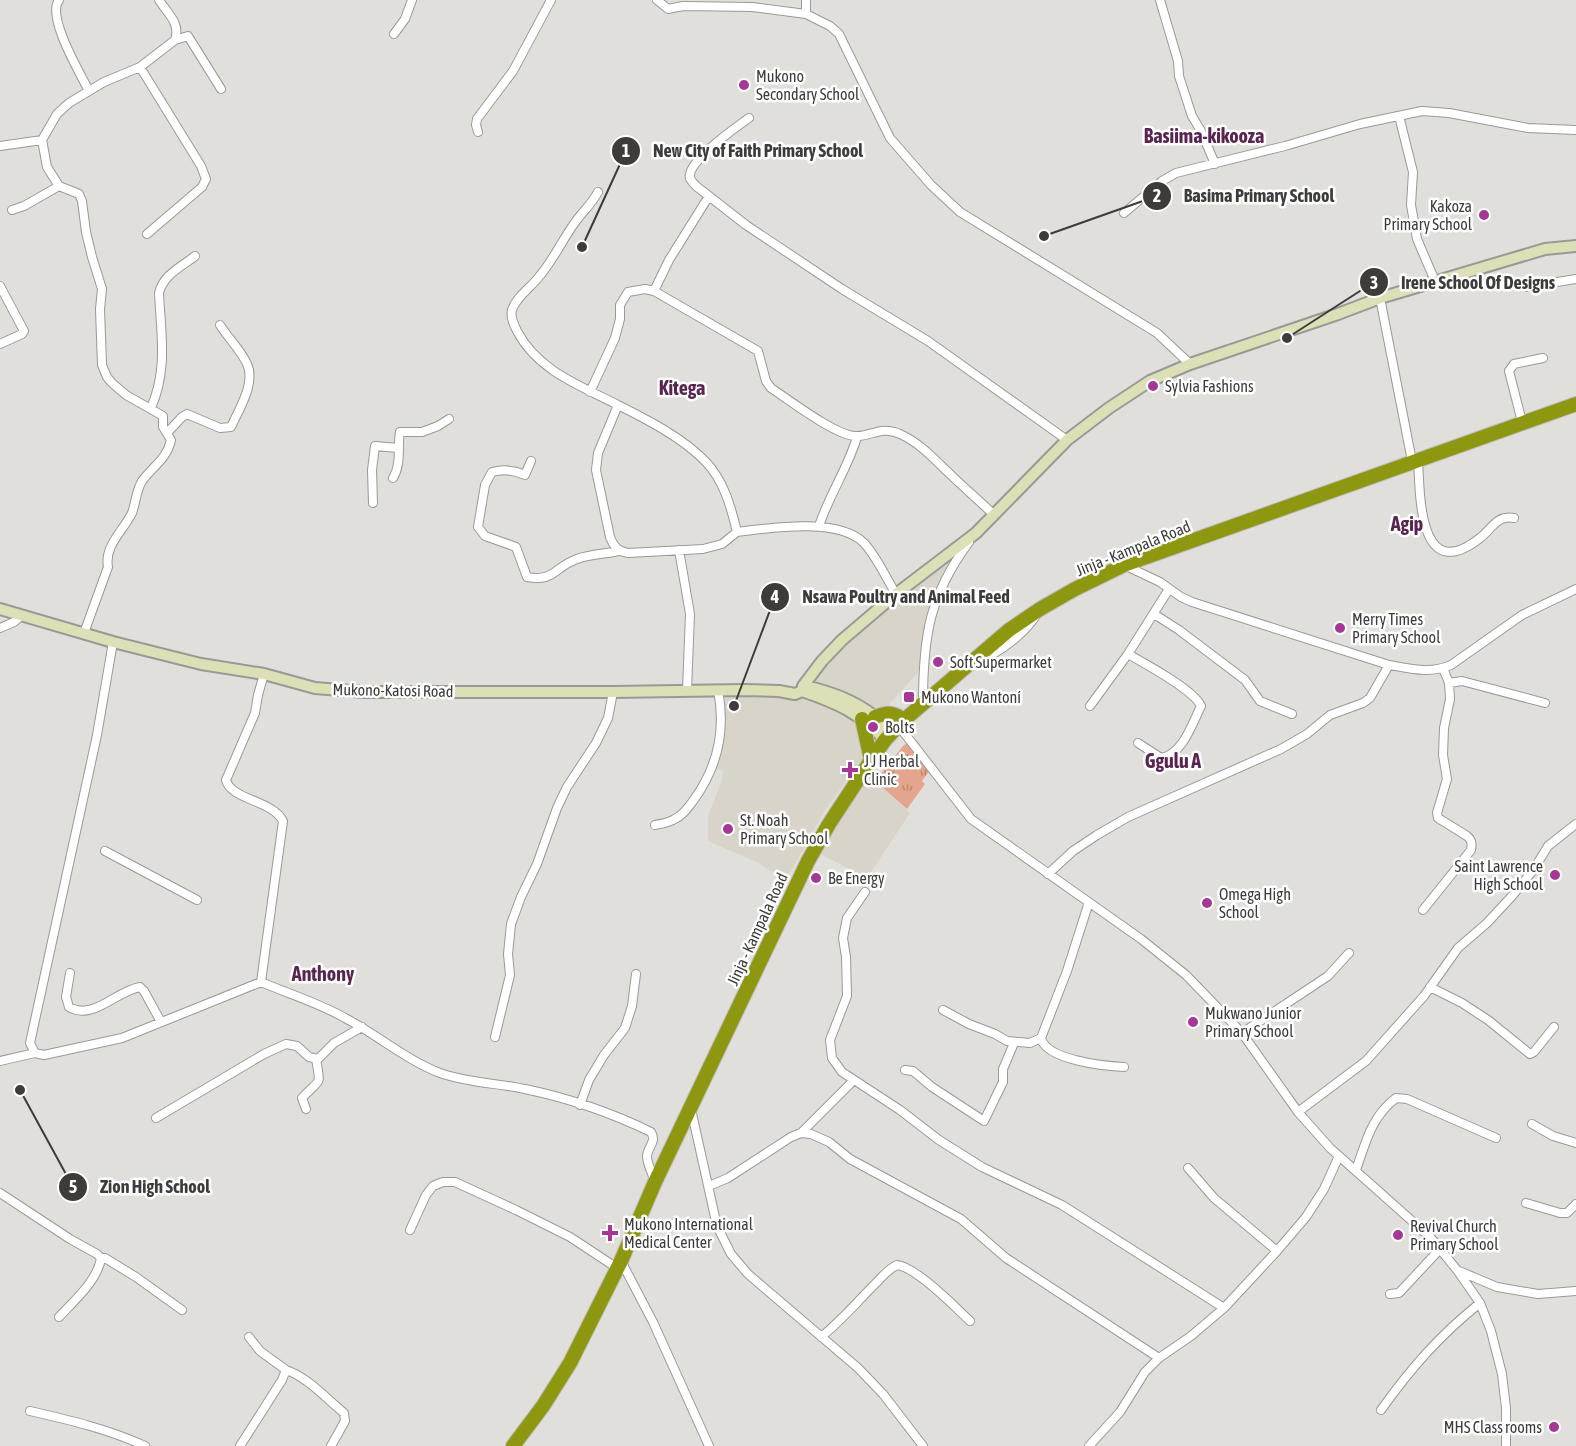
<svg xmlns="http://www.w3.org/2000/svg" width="1576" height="1446" font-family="'Asap Condensed',sans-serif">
  <defs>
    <pattern id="grass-tufts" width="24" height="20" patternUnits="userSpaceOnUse" patternTransform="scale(1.5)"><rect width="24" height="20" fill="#e3a58b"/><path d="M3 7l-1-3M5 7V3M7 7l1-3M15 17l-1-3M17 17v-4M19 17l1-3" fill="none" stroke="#b98873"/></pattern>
  </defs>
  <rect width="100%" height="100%" fill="#e0dfdc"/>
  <path fill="#d8d4ca" d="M967 542 939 590 923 667 880 714 804 685 846 637Z
    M727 688 772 690 835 704 876 734 870 748 824 812 786 880 756 862 708 841V816L722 780 723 771 715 768 720 750Z
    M873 770 880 774 875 781 910 813 867 878 816 852 869 771Z"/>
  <path fill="url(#grass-tufts)" d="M911 740 918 742 932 767 922 781 925 784 907 809 875 781 903 746Z"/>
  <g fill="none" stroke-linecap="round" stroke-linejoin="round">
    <g stroke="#9a9996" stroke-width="10">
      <path id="street" d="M59 0C46 16 80 73 89 91
        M657 0 668 9 683 6 752 7 806 14 830 26 839 34 890 138 931 185 960 212 1157 333 1190 364
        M806 0V14
        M1160 0 1178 61 1179 76 1192 116 1201 131 1215 164
        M394 34 405 19 412 0
        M175 40 188 36 221 89
        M140 67 201 166 206 179 202 187 147 234
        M1399 116 1413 172 1411 205 1417 239 1435 281
        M749 118C736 127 693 158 690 174 688 179 693 182 696 186L746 225 842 289 928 341 1067 440
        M478 132 476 125 477 119 513 71 551 0
        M0 146 42 140
        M598 192C591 205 584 210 576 221 562 240 553 261 538 278 530 288 516 297 512 310 510 317 514 325 517 331 538 371 581 386 618 405 648 420 683 438 706 462 724 481 731 507 737 532 770 528 838 517 864 543 877 557 886 578 896 594
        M12 210 24 206 59 186
        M1124 213 1162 181 1176 173 1285 146 1360 124 1422 111 1449 113 1528 128 1576 130
        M0 286 24 331 22 334 0 344
        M1526 287 1576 279
        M654 291 669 260 709 196
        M1380 298 1412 461
        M590 392 615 338 620 319V305L628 292 645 289 654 291 758 351 766 381 771 388C789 400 835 435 855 436 871 437 881 425 900 434 920 443 934 459 950 474 964 488 980 501 994 515
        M618 405 598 453 596 470 610 537C614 547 618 551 628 553L703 549 722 544 737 532
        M151 408C168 369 161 334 159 293 163 275 181 267 195 256
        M1522 422 1509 371 1514 364 1543 358
        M167 433 182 417 187 414 220 428 231 427C239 409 256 383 247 364 241 350 228 338 220 325
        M1418 459C1420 497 1419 586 1480 538 1492 529 1496 515 1514 518
        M531 461 525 475C514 470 503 469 492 472L485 485 478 527 485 536 516 547 527 577C555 582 554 567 577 559 590 554 605 554 619 551
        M393 478C402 463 397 448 400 432H422L438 426 449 419
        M373 503 372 470 375 446 399 448
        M819 526C829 495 848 468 857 437
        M679 550 690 614 687 690
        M1124 565 1160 582 1181 597 1192 602 1389 665C1412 669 1430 674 1451 665L1522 615 1576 589
        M1154 614 1179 630 1245 680 1260 701 1292 714
        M0 628 14 622 22 615
        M84 633 108 567C104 546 123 531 132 513 136 502 136 491 142 481 153 466 167 459 171 440L163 427V416L126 395 112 383 107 377 102 365 100 309 102 289 92 257 86 232 82 201 79 194 59 186 47 167 42 140 57 114 69 103 104 82 140 67 175 40C181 23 167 13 159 0
        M113 642 97 735 30 1043 35 1053 44 1055 122 1038 261 982C289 994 319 1003 345 1018 378 1035 406 1060 440 1073 468 1083 497 1083 525 1089 568 1098 612 1113 651 1132 657 1142 648 1146 647 1156 647 1164 652 1173 655 1181
        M980 660C1001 652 1025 633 1037 614
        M1449 683 1462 681 1545 703
        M923 703C923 637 929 596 969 542
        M1090 706 1128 654
        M898 725 971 819 1141 939 1186 975 1242 1033 1298 1112 1330 1148 1430 1237 1457 1270 1480 1303 1491 1331 1502 1374 1506 1408V1446
        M1138 743 1161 758C1183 754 1192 724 1201 706 1194 690 1144 663 1128 654L1169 589
        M655 825C661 824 667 823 673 820 682 816 687 809 693 801 718 767 726 731 718 690
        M105 851 197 900
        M1048 874 1073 851 1097 835 1128 817 1281 749 1307 734 1330 715 1363 703 1370 698 1389 665
        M865 892 847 918 843 938 846 957 847 996 830 1040 832 1058 842 1072 900 1110 939 1140 982 1167 1062 1205 1224 1308
        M1089 902 1067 971 1041 1038C1046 1060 1104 1066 1124 1067
        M1423 910 1471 850C1472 844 1472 840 1467 836L1438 818 1437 813 1447 779 1443 755 1444 728 1450 699 1449 683 1443 668
        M70 973 66 997 69 1007C93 1021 116 991 140 987L144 991 161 1022
        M261 982 283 821C272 800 231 800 226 780L255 713 258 695 264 674
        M1430 987 1462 1003 1488 1020 1530 1054 1534 1052 1554 1027
        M943 1010 969 1024 995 1034 1007 1041 1030 1043 1041 1038
        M1242 1033 1328 976 1349 953
        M495 1037 510 975 508 954 511 924 521 897 537 864 557 808 567 787 596 743 608 718 613 692
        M0 1061 35 1053
        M905 1070 913 1071 932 1087 984 1121 1003 1082V1069L1014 1043
        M580 1105 589 1080 604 1055 625 1028 632 1006 636 974
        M306 1109 302 1098C321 1077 321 1088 316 1059
        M691 1109 717 1226 731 1254 748 1274 858 1368 883 1394 923 1446
        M1298 1112 1366 1061 1424 996 1458 948 1487 923 1512 896 1534 869 1548 846 1576 824
        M156 1118 264 1054 286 1044 297 1046 309 1057 318 1059 334 1043 362 1027
        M1532 1124 1553 1136 1576 1143
        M801 1133 853 1081
        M1188 1168 1214 1198 1277 1251
        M1356 1170C1366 1142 1371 1117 1396 1098L1407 1099 1496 1138
        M709 1186 728 1178 791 1137 801 1133 811 1134 829 1142 850 1159 961 1219 1006 1258 1159 1358
        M0 1193 70 1239 97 1254 101 1258C98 1280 74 1301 59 1317
        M1526 1203 1560 1213H1567L1576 1204
        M410 1230 426 1195 433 1186 443 1182H455L516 1210 570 1237 617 1268
        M101 1258H105L136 1277 182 1310
        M621 1261 653 1322 709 1446
        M1459 1271 1497 1287 1538 1294 1576 1291
        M1390 1294 1399 1293 1440 1249
        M821 1337C841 1321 857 1302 875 1284 882 1277 888 1269 897 1265 916 1267 955 1307 970 1321
        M286 1370C306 1376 327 1399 344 1413L345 1421 331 1446
        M1381 1410C1411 1368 1439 1336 1480 1303
        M30 1411C69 1420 108 1429 145 1446
        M240 1446 282 1380 286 1370 260 1351 249 1337
        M1089 1446 1120 1412 1145 1372 1159 1358 1191 1336 1224 1308 1277 1251 1306 1217 1324 1189 1339 1156"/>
    </g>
    <g stroke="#9a9996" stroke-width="14">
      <path id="secondary" d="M0 609 113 642 201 664 264 674 315 688 364 692H613L744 690 779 691 795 694 802 691C837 703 860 713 885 740
        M804 686C828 691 855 701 874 716 880 721 885 728 890 734
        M802 691 803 686 822 661 842 640 896 594 976 533 1067 440 1109 408 1150 381 1190 364 1338 314 1380 298 1545 249 1576 246"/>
    </g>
    <g stroke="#bdbdbc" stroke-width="16">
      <path id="highway" d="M875 717C888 712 893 712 904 720
        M862 719 871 760
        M513 1446 543 1406 570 1363 621 1261 655 1182 808 861 829 824 871 760 885 740 904 720 1009 630 1040 609 1075 589 1124 565 1576 404"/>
    </g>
    <use href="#street" stroke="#fff" stroke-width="8"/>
    <use href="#secondary" stroke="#dde0b7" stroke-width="10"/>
    <use href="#highway" stroke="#8e9710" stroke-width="14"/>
  </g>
  <g fill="#a53796" stroke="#fff" stroke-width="2">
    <circle cx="744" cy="85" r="6"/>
    <circle cx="1484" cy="215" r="6"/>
    <circle cx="1153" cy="386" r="6"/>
    <circle cx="1340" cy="628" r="6"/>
    <circle cx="938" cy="662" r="6"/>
    <rect x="903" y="691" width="12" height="12" rx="3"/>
    <circle cx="873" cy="727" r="6"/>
    <path d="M847 761h6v6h6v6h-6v6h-6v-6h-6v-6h6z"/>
    <circle cx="728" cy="829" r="6"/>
    <circle cx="1555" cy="875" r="6"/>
    <circle cx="816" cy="878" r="6"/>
    <circle cx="1207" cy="903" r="6"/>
    <circle cx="1193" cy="1022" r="6"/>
    <path d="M607 1224h6v6h6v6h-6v6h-6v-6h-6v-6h6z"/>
    <circle cx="1398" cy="1235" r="6"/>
    <circle cx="1554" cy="1427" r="6"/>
  </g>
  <g text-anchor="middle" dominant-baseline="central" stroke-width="5" stroke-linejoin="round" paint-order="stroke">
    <g font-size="16" fill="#3d3c3b" stroke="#fff" text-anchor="start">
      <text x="756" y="76">Mukono<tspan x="756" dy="18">Secondary School</tspan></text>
      <text x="1472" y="206" text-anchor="end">Kakoza<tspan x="1472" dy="18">Primary School</tspan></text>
      <text x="1165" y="386">Sylvia Fashions</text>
      <text x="1352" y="619">Merry Times<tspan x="1352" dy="18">Primary School</tspan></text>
      <text x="950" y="662">Soft Supermarket</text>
      <text x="921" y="697">Mukono Wantoní</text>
      <text x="885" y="727">Bolts</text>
      <text x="864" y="761">J J Herbal<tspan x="864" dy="18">Clinic</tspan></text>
      <text x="740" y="820">St. Noah<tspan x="740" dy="18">Primary School</tspan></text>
      <text x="1543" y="866" text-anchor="end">Saint Lawrence<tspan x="1543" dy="18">High School</tspan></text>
      <text x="828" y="878">Be Energy</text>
      <text x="1219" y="894">Omega High<tspan x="1219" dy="18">School</tspan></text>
      <text x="1205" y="1013">Mukwano Junior<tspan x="1205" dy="18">Primary School</tspan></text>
      <text x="624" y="1224">Mukono International<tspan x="624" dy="18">Medical Center</tspan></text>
      <text x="1410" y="1226">Revival Church<tspan x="1410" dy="18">Primary School</tspan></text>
      <text x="1542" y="1427" text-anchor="end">MHS Class rooms</text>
    </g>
    <g font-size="16" fill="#3d3c3b" stroke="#fff">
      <text transform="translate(1133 548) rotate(-22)">Jinja - Kampala Road</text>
      <text transform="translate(393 690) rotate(1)">Mukono-Katosi Road</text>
      <text transform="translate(757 929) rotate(-65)">Jinja - Kampala Road</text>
    </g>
    <g font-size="20" font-weight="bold" fill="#5a2451" stroke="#fff">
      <text x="1204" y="135">Basiima-kikooza</text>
      <text x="682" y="387">Kitega</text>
      <text x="1407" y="523">Agip</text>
      <text x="1173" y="760">Ggulu A</text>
      <text x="323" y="973">Anthony</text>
    </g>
  </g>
  <path fill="none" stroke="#3d3c3b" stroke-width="2" d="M582 247L626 151M1044 236L1157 196M1287 338L1374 282M734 706L775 597M20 1090L73 1187"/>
  <g fill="#3d3c3b" stroke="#fff" stroke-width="2">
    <circle cx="582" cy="247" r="6"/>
    <circle cx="1044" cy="236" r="6"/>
    <circle cx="1287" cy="338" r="6"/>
    <circle cx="734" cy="706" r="6"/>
    <circle cx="20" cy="1090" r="6"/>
    <circle cx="626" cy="151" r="15"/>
    <circle cx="1157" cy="196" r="15"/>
    <circle cx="1374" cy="282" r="15"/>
    <circle cx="775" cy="597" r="15"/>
    <circle cx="73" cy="1187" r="15"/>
  </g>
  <g font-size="18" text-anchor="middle" font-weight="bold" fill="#fff">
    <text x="626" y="157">1</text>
    <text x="1157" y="202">2</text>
    <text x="1374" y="289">3</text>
    <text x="775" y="603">4</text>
    <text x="73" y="1193">5</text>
  </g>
  <g font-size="18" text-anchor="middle" font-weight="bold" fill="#3d3c3b" stroke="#fff" stroke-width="5" stroke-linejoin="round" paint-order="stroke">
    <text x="758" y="157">New City of Faith Primary School</text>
    <text x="1259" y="202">Basima Primary School</text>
    <text x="1478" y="289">Irene School Of Designs</text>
    <text x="906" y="603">Nsawa Poultry and Animal Feed</text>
    <text x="155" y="1193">Zion High School</text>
  </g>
</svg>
